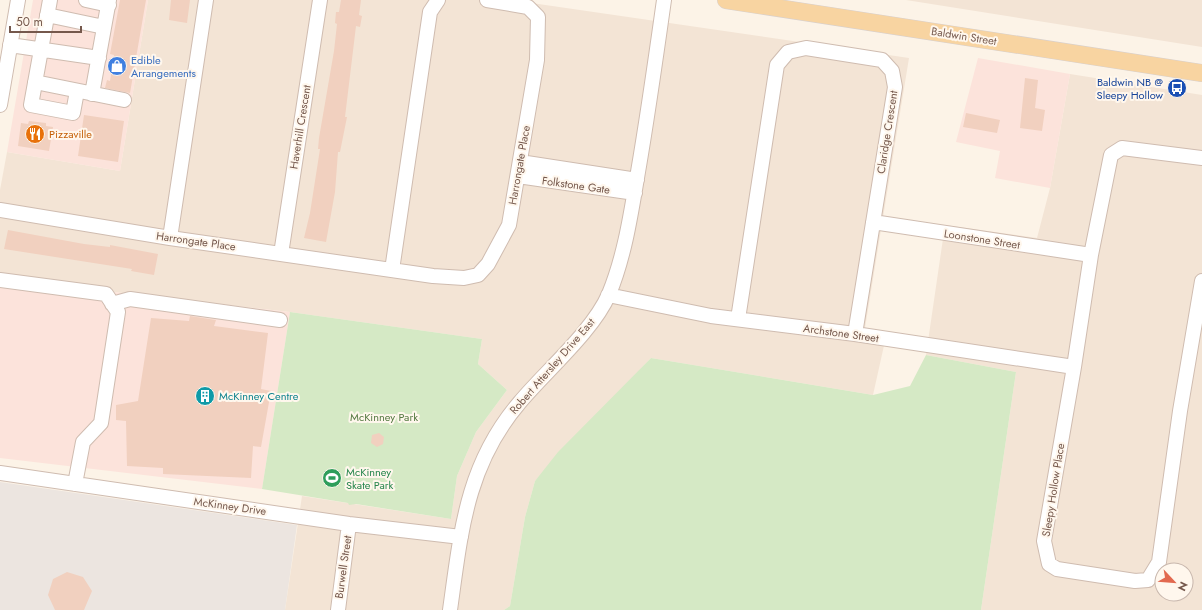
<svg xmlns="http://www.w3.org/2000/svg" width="1202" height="610" font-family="Jost,sans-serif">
  <rect width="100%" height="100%" fill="#fcf3e7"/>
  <path fill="#f3e4d5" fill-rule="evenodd" d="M148 0H511L909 58 865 328 887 332 873 395 651 358 535 481 525 517 510 606 504 610H285L302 496 451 519 457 476 476 432 507 390 478 364 482 339 290 312 0 279V190L7 152 120 171Z
    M906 0H1202V47Z
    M1070 74 1202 95V610H981L1016 372 926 355 945 225 1037 238 1050 188ZM1162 570H1186V594H1162Z"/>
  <path fill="#fce3db" d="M33 0H148L120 171 7 152Z
    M978 58 1070 74 1050 188 995 178 1000 151 956 142Z
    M0 279 290 312 262 489 0 458Z"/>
  <path fill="#ece5e0" d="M0 482 297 525 285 610H0Z"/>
  <path fill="#d5e9c5" d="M290 312 482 339 478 364 507 390 476 432 457 476 451 519 356 504 349 505 348 503 262 489Z
    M926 355 1016 372 981 610H504L510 606 525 517 535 481 558 452 651 358 873 395 910 386Z"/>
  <path fill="#f1d0bf" d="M120 0H146L130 93 105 88 107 80 110 81 114 55 110 54Z
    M171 0H190L187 23 169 20Z
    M341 0H361L359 15 362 16 360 27 356 26 345 117H347L340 152H338L335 192 326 242 304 238 310 213 320 149H318L319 138 334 51 337 24 335 23 336 12H339Z
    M1025 78 1038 80 1035 108 1045 110 1042 131 1020 128Z
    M966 113 1000 120 997 133 963 127Z
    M84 115 124 121 118 162 78 156Z
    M29 121 46 123V126L53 127 49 151 18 146 21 123 28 124Z
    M8 230 84 244 110 247V245L158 254 154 275 131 271 132 269 4 249Z
    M190 316 216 320 214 326 268 333 261 389 271 391 261 447 253 446 251 478 163 474V468L127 466 126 421 116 420V405L138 401 151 318 189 321Z
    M379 433 384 437 383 444 377 447 371 443 372 435Z
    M67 572 83 577 92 591 84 610H55L48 595 53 579Z"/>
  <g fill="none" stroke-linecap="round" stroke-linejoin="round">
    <g stroke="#cfbcb0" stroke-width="16">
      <path id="minor" d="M50 0 31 105 73 113 77 91
        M86 0 109 5
        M47 15 104 27
        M10 45 99 58
        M35 82 124 100
        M92 94 109 0
        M0 105 18 0
        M1202 158 1122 148 1111 155 1091 255 1074 367 1044 541 1049 564 1057 569 1135 581 1148 580 1159 562 1180 411 1202 281
        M520 162 637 180
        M518 176 635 193
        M0 210 170 238 433 276 464 278 478 275 488 264 509 225 537 60 538 17 528 7 487 0
        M873 222 1091 255
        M170 238 206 0
        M281 254 320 0
        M392 270 430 12 438 0
        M0 280 106 294 118 312 101 423 83 442 75 484
        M608 295 711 316 855 334 1074 367
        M112 304 130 299 280 320
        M738 319 777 65 788 52 806 48 882 60 892 71 895 87 855 334
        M0 473 349 524 461 537
        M338 610 349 524
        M450 610C461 532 466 465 520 402 546 371 593 331 609 294 625 255 631 213 638 172 648 114 656 57 664 0"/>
    </g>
    <g stroke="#d8d0cd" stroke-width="18">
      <path id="major" d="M726 0 1202 73"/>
    </g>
    <use href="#minor" stroke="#fff" stroke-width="14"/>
    <use href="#major" stroke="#f8d4a1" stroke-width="17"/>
  </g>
  <defs>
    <g id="shop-disc" transform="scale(1)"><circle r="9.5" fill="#3f7fe0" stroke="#fff7ed"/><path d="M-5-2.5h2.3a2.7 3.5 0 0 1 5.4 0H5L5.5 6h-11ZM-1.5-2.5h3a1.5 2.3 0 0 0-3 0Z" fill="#fff"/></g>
    <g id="bus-disc" transform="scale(1)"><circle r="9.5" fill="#1a4fb4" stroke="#fff7ed"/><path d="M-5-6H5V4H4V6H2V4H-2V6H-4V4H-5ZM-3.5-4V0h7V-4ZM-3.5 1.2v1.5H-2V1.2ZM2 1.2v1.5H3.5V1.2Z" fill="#fff"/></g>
    <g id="restaurant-disc" transform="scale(1)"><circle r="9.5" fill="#e8710a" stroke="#fff7ed"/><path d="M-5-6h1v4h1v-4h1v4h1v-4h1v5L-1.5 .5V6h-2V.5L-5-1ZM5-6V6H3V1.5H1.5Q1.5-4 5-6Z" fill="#fff"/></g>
    <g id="building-disc" transform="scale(1)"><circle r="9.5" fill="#0f9aa8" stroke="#fff7ed"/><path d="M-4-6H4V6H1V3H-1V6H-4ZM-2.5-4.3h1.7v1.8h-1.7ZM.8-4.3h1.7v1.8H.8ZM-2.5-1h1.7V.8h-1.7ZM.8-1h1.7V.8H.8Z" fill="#fff"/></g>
    <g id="stadium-disc" transform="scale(1)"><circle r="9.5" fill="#2e9e5b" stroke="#fff7ed"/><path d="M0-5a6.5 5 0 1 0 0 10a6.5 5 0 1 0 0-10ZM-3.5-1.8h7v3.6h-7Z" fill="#fff"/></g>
  </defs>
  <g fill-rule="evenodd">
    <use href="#shop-disc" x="117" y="66"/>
    <use href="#bus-disc" x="1177" y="88"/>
    <use href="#restaurant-disc" x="35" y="134"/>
    <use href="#building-disc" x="205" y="396"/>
    <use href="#stadium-disc" x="332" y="478"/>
  </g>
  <g text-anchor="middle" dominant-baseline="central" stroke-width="4" stroke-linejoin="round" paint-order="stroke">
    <g font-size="11" fill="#75584c" stroke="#fff7ed">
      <text transform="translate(964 36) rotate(9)">Baldwin Street</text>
      <text transform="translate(300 127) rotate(-81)">Haverhill Crescent</text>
      <text transform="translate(887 132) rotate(-81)">Claridge Crescent</text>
      <text transform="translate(519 165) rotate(-80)">Harrongate Place</text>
      <text transform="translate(576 185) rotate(8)">Folkstone Gate</text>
      <text transform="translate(982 239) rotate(9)">Loonstone Street</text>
      <text transform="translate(196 241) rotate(8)">Harrongate Place</text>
      <text transform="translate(841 333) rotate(8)">Archstone Street</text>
      <text transform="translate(552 366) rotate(-49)">Robert Attersley Drive East</text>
      <text transform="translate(1053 490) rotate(-81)">Sleepy Hollow Place</text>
      <text transform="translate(230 506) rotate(8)">McKinney Drive</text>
      <text transform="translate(343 567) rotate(-82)">Burwell Street</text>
    </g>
    <g font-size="11" fill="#366cbe" stroke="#fff7ed" text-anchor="start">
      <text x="131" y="60">Edible<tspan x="131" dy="13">Arrangements</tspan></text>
    </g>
    <g font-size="11" fill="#164399" stroke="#fff7ed" text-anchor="end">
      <text x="1163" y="82">Baldwin NB @<tspan x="1163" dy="13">Sleepy Hollow</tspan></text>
    </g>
    <g font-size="11" fill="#c56008" stroke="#fff7ed" text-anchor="start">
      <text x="49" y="134">Pizzaville</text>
    </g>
    <g font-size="11" fill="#0d838f" stroke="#fff7ed" text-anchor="start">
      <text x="219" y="396">McKinney Centre</text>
    </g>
    <g font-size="11" fill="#567a43" stroke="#fff7ed">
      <text x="384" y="417">McKinney Park</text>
    </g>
    <g font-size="11" fill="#27864d" stroke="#fff7ed" text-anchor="start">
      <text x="346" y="472">McKinney<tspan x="346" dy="13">Skate Park</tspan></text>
    </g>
  </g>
  <g transform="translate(1174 582) rotate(116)"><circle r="19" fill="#fff7ed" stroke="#c8b7ad"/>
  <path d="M0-3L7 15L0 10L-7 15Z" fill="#e2694f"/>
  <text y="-6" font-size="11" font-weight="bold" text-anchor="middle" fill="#75584c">N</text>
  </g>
  <path d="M10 26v6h71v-6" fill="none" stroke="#75584c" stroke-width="2"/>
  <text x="16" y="26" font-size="12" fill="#75584c" stroke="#fff7ed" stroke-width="3" paint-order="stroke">50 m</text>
</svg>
